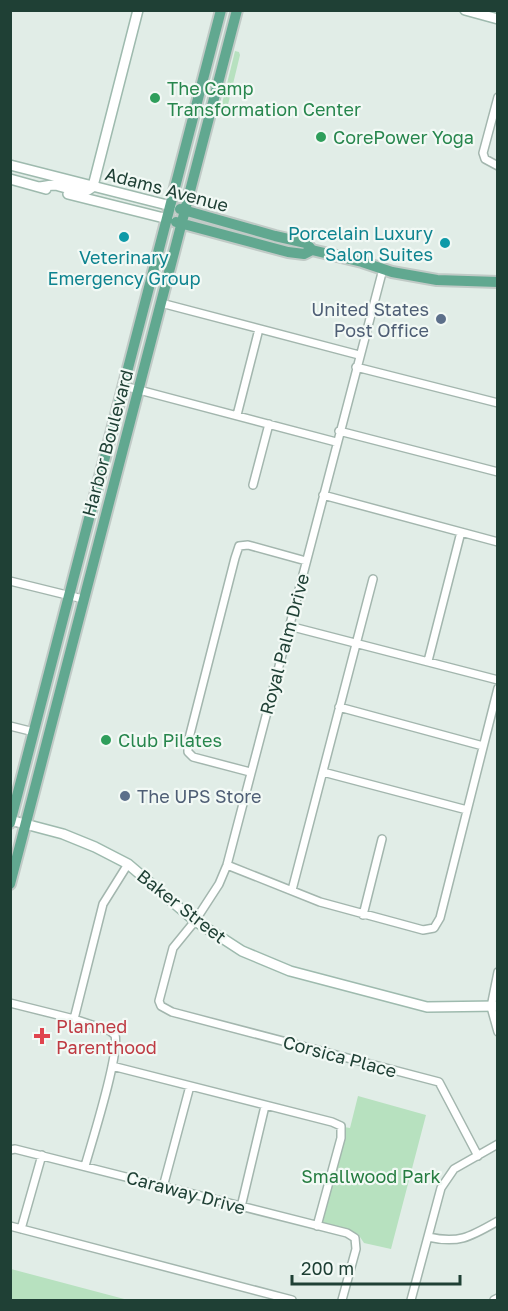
<svg xmlns="http://www.w3.org/2000/svg" width="508" height="1311" font-family="'Golos Text',sans-serif">
  <rect width="100%" height="100%" fill="#e1ede7"/>
  <path fill="#b7e1bf" d="M235 51 239 52 240 55 226 113 229 116 224 115 225 109 221 108Z
    M358 1096 426 1115 391 1249 364 1243 358 1234 320 1223 344 1127 350 1128Z
    M11 1269 128 1300H11Z"/>
  <g fill="none" stroke-linecap="round" stroke-linejoin="round">
    <g stroke="#a3b6ae" stroke-width="10">
      <path id="street" d="M498 97 483 153 485 159 498 166
        M383 269 227 865 219 884 195 921 173 948 159 1001 161 1006 172 1012 439 1082 478 1156
        M161 303 359 355
        M356 367 498 403
        M124 386 336 442
        M237 415 259 329
        M339 431 498 472
        M253 485 269 424
        M323 495 498 542
        M10 581 83 599
        M289 626 498 680
        M428 661 461 532
        M339 707 483 746
        M10 726 34 732
        M250 772 193 757 188 752V742L235 558 239 546 248 545 306 561
        M323 772 467 810
        M227 865 320 902 423 930 434 928 440 918 498 688
        M292 890 373 579
        M363 915 382 839
        M498 972 491 1007 498 1032
        M10 1003 74 1019 110 1031 115 1035C120 1054 92 1141 85 1166
        M74 1019 103 904 128 864
        M112 1066 332 1122 341 1126V1138L317 1226
        M10 1150 15 1149 347 1233 355 1238 356 1249 342 1300
        M163 1187 190 1086
        M241 1207 265 1106
        M10 1226 292 1300
        M21 1229 42 1155
        M428 1237C459 1244 470 1237 498 1221
        M411 1300 441 1188 454 1169 498 1144
        M494 1300 498 1298"/>
    </g>
    <g stroke="#9ebaae" stroke-width="12">
      <path id="secondary" d="M465 10 498 19
        M10 165 171 206
        M10 179 46 189
        M40 187C45 186 50 185 55 185 68 187 83 198 93 186L138 10
        M68 194 168 219
        M10 820 63 834 95 847 128 864 195 921 222 938 242 951 290 971 427 1007 498 1006"/>
    </g>
    <g stroke="#c0cac6" stroke-width="14">
      <path id="primary" d="M180 209 275 236 306 243 312 250 362 262 392 272 437 280 498 282
        M176 222 288 252 304 254 312 250
        M10 823 221 10
        M10 884 237 10"/>
    </g>
    <use href="#street" stroke="#fff" stroke-width="7"/>
    <use href="#secondary" stroke="#fff" stroke-width="9"/>
    <use href="#primary" stroke="#61a890" stroke-width="10"/>
  </g>
  <g fill="#2e9e5b" stroke="#f2f9f5" stroke-width="2">
    <circle cx="155" cy="98" r="6"/>
    <circle cx="321" cy="137" r="6"/>
    <circle cx="106" cy="740" r="6"/>
  </g>
  <g fill="#0f9aa8" stroke="#f2f9f5" stroke-width="2">
    <circle cx="124" cy="237" r="6"/>
    <circle cx="445" cy="243" r="6"/>
  </g>
  <g fill="#5c6f8a" stroke="#f2f9f5" stroke-width="2">
    <circle cx="441" cy="319" r="6"/>
    <circle cx="125" cy="796" r="6"/>
  </g>
  <path fill="#e0444e" stroke="#f2f9f5" stroke-width="2" d="M39 1027h6v6h6v6h-6v6h-6v-6h-6v-6h6z"/>
  <g text-anchor="middle" dominant-baseline="central" stroke-width="4.5" stroke-linejoin="round" paint-order="stroke">
    <g font-size="18" fill="#27864d" stroke="#f2f9f5" text-anchor="start">
      <text x="167" y="88">The Camp<tspan x="167" dy="21">Transformation Center</tspan></text>
      <text x="333" y="137">CorePower Yoga</text>
      <text x="118" y="740">Club Pilates</text>
    </g>
    <g font-size="18" fill="#1f4035" stroke="#f2f9f5">
      <text transform="translate(167 189) rotate(15)">Adams Avenue</text>
      <text transform="translate(107 443) rotate(-75)">Harbor Boulevard</text>
      <text transform="translate(284 644) rotate(-75)">Royal Palm Drive</text>
      <text transform="translate(182 906) rotate(38)">Baker Street</text>
      <text transform="translate(340 1056) rotate(15)">Corsica Place</text>
      <text transform="translate(186 1192) rotate(15)">Caraway Drive</text>
    </g>
    <g font-size="18" fill="#0d838f" stroke="#f2f9f5" text-anchor="end">
      <text x="433" y="233">Porcelain Luxury<tspan x="433" dy="21">Salon Suites</tspan></text>
      <text x="124" y="257" text-anchor="middle">Veterinary<tspan x="124" dy="21">Emergency Group</tspan></text>
    </g>
    <g font-size="18" fill="#4e5e75" stroke="#f2f9f5" text-anchor="end">
      <text x="429" y="309">United States<tspan x="429" dy="21">Post Office</tspan></text>
      <text x="137" y="796" text-anchor="start">The UPS Store</text>
    </g>
    <g font-size="18" fill="#be3a42" stroke="#f2f9f5" text-anchor="start">
      <text x="56" y="1026">Planned<tspan x="56" dy="21">Parenthood</tspan></text>
    </g>
    <g font-size="18" fill="#257c40" stroke="#f2f9f5">
      <text x="371" y="1176">Smallwood Park</text>
    </g>
  </g>
  <rect width="508" height="1311" fill="none" stroke="#1f4035" stroke-width="24"/>
  <path d="M292 1275v9h168v-9" fill="none" stroke="#1f4035" stroke-width="3"/>
  <text x="301" y="1275" font-size="18" fill="#1f4035" stroke="#f2f9f5" stroke-width="4.5" paint-order="stroke">200 m</text>
</svg>
